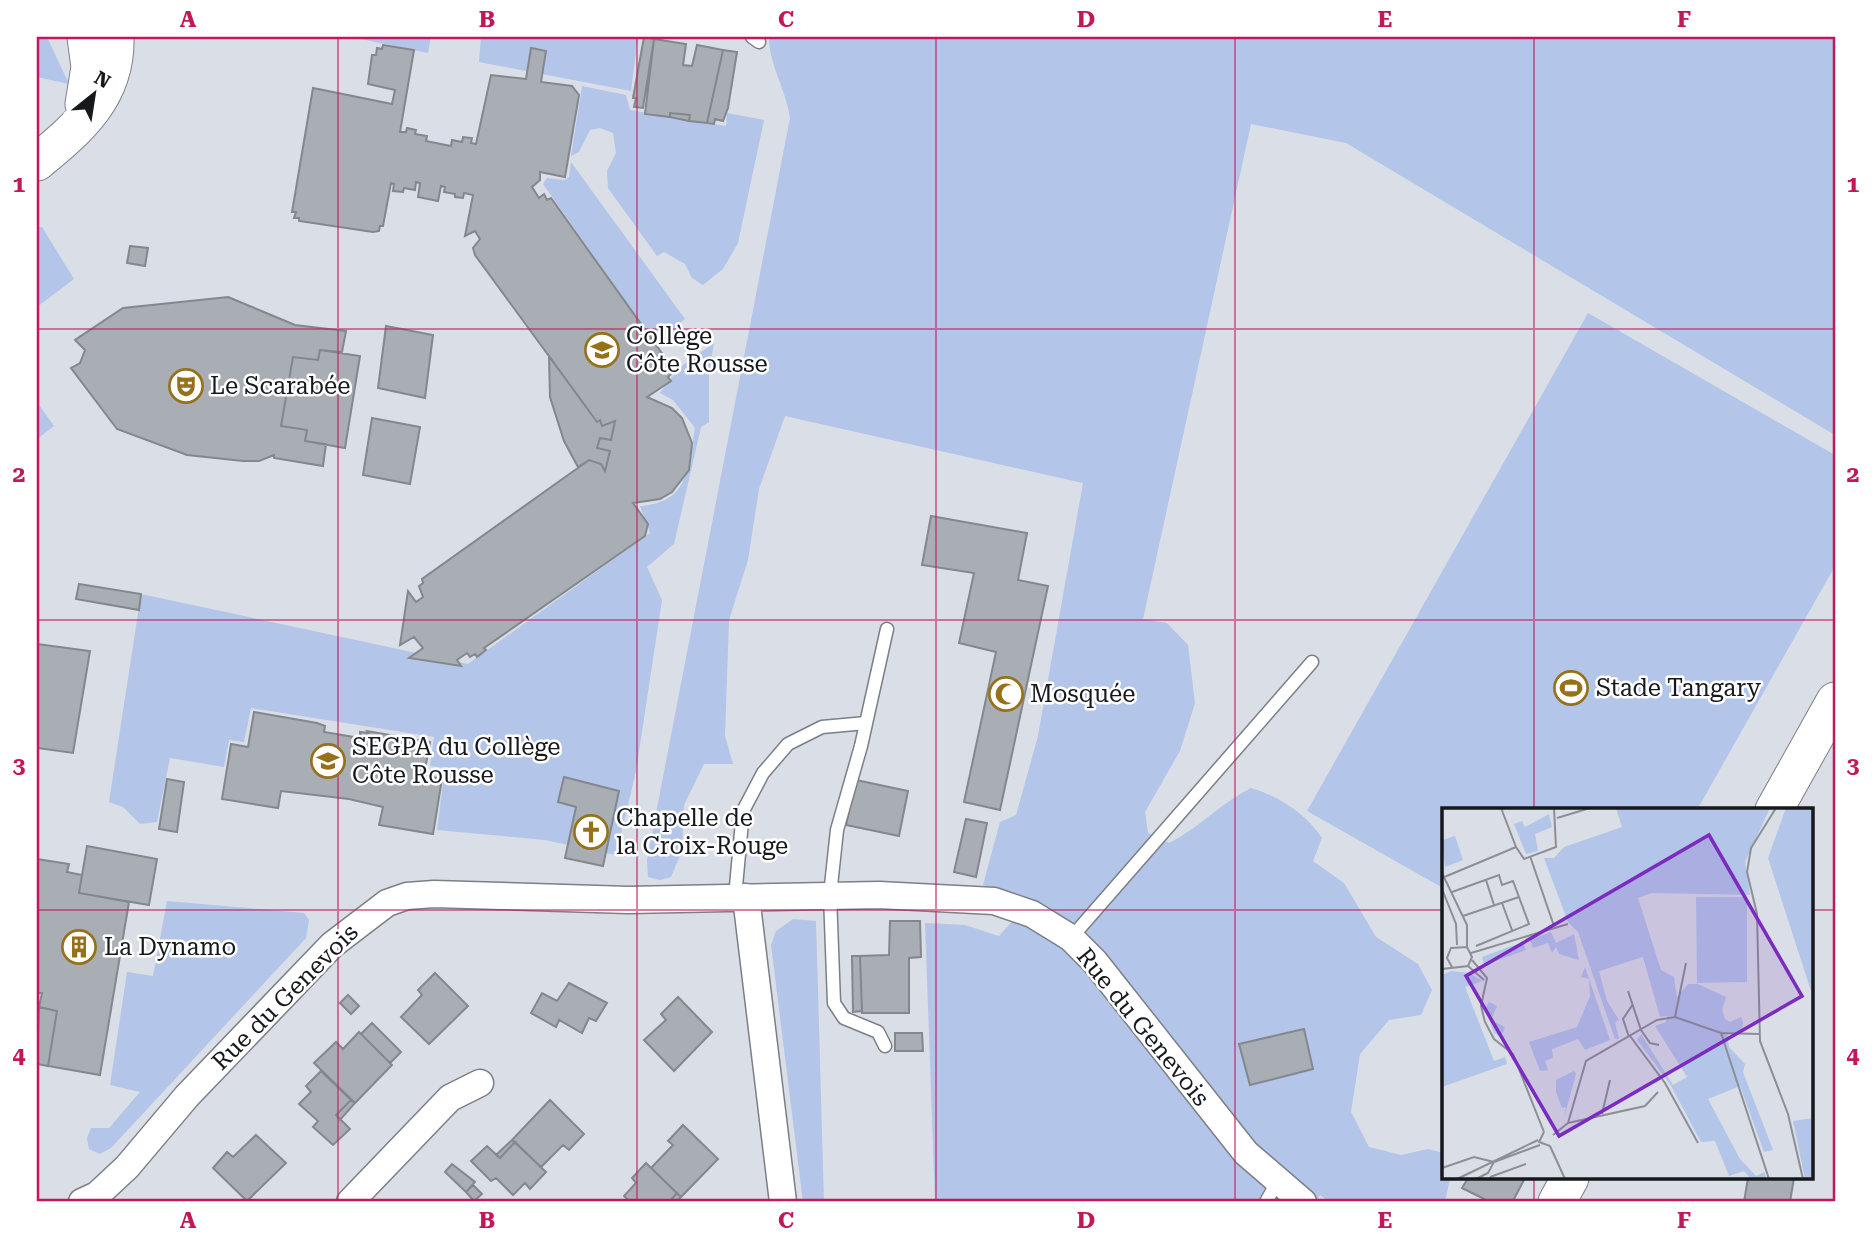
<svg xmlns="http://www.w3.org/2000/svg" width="1872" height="1239" font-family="'Roboto Serif',serif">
  <rect width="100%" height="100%" fill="#dadee6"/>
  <path fill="#b3c5e8" d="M37 37H47L69 84 37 77Z
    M352 37H431L428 53Z
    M481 37H638L631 91 479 62Z
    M769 37H1835V435L1346 143 1251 124 1143 619 1167 623 1188 645 1195 703 1180 751 1145 812 1148 833 1169 843C1199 828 1221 803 1251 788 1279 796 1306 814 1322 838L1313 861 1344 883 1376 937 1418 964 1432 990 1421 1015 1389 1020 1360 1054 1351 1112 1369 1147 1401 1155 1428 1149 1443 1153V1178H1450L1445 1202H1330L1320 1195 1316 1202H935L925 923 965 925 999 936 1016 917 1024 903 1021 895 983 885 1000 822 1016 815 1038 736 1083 483 785 416 759 489 748 560 729 620 725 736 733 764H704L684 805 682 851 671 877 660 880 648 877 647 860 790 118C786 89 769 65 769 37Z
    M582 86 626 95 630 110 726 126 727 113 764 120 738 243 723 269 703 285 692 278 685 264 664 252 657 256 608 188 607 171 616 153 613 133 600 128 590 130 579 152 571 156Z
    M571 162 685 319 655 343 543 184 547 178 564 180 569 177Z
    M37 227H42L74 279 37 307Z
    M1588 313 1835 455V566L1697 810H1443V888L1307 811Z
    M714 343 709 372V422L701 427 674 544 647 567 662 600 636 771 616 855 545 840 437 830 445 768 430 766 434 737 251 708 244 742 229 740 224 767 170 758 157 822 140 824 123 807 109 802 141 594 468 664 650 533 640 506C689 503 688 468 695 428L673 400 660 393 679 368Z
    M37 402 54 426 37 439Z
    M167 901 304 913 309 920 306 938 111 1148 100 1154 89 1149 87 1138 91 1128H109L140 1092 110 1085 127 972 153 976Z
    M793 919 816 921 824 1202H803L771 945 776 931Z"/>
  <path fill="#a9adb4" stroke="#83878e" stroke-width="2" d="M644 37 654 39 643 108 634 107 636 98H633Z
    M654 39 686 44 683 65 692 66 697 45 723 50 707 123 689 121 690 115 670 113V117L645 114Z
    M383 45 414 50 400 132H406L407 128 416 130 415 134 427 136 426 141 451 146 452 140 462 142 463 137 472 138 471 143 476 144 491 75 526 79 531 48 546 51 541 82 572 86 579 95 565 177 540 172V180L532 187 539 198 544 194 547 200 551 198 671 366 672 373 668 377 671 381 647 397 672 408 682 418 692 443 689 470 672 492 660 499 633 503 648 524 645 536 484 648 486 650 477 657 475 654 470 657 467 653 457 660 461 666 409 658 423 648 414 637 400 645 408 591 416 602 423 597 419 586 423 583 422 579 589 460 601 464 605 471 610 451 597 448 600 438 611 440 615 421 602 426 600 420 597 422 475 255 473 248 480 239 475 231 465 236 473 195 464 193 463 198 455 197V194L444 192 445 187 441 186 438 201 418 197 420 183 416 182 415 190 404 188 403 192 393 191 394 184 391 183 383 226H380L379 231 373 232 299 221V218H294L296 212H292L313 88 392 104 395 90 368 84 372 55H376L377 48 382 49Z
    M723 50 737 52 728 108 723 121 715 119 714 124 707 123Z
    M670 113 690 115 689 121 670 117Z
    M130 246 148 248 145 266 127 263Z
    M228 297 295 325 346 331 342 352 320 350 318 360 293 357 281 426 307 430 305 441 326 444 323 466 274 458V455L259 461H243L187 455 117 429 71 368 80 363 85 350 75 340 123 308Z
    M386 326 433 335 425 398 378 388Z
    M320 350 360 356 345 448 305 441 307 430 281 426 293 357 318 360Z
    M549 356 597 422 600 420 602 426 615 421 611 440 600 438 597 448 610 451 605 471 601 464 589 460 578 467 564 441 550 397Z
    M372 418 420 427 410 484 363 475Z
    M931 516 1027 533 1018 580 1048 586 1000 810 964 802 996 652 959 643 974 573 922 565Z
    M79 584 141 594 139 610 76 599Z
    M37 644 90 651 73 753 37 748Z
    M254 712 317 723 325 726 324 732 360 738V732L368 733 367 731 430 742 424 775 442 779 433 834 379 825 383 807 349 799 281 791 278 808 222 799 231 744 248 747Z
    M564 777 619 791 603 866 565 858 576 807 558 802Z
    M167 779 184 782 177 832 159 829Z
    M856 780 908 791 899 836 846 825Z
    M966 819 987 823 976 877 954 872Z
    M87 846 157 859 149 905 79 893Z
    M37 859 69 864 67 872 82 875 79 893 129 902 100 1075 48 1066 57 1011 39 1007 42 993H37Z
    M890 921H920L921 957 909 958V1013H862L860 956 889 955Z
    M852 956H860L862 1011 853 1012Z
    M435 973 468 1006 429 1044 401 1017 422 995 418 990Z
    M569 983 607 1003 596 1021 589 1018 582 1033 559 1020 556 1027 531 1013 542 993 557 1001Z
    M348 995 359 1006 351 1014 340 1003Z
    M678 997 712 1032 674 1071 644 1040 666 1020 661 1014Z
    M39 1007 57 1011 48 1066 37 1064Z
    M372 1023 401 1052 390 1063 361 1034Z
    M1304 1029 1313 1069 1250 1085 1239 1044Z
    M359 1032 392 1065 355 1103 314 1063 336 1042 343 1049Z
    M895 1033H922L923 1051H895Z
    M321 1071 351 1100 336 1115 350 1129 333 1145 313 1127 318 1121 299 1104 311 1092 306 1086Z
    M351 1100 355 1103 340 1120 336 1115Z
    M550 1100 584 1134 569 1150 563 1145 541 1167 512 1140Z
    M683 1125 718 1159 681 1197 651 1168 673 1145 668 1141Z
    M256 1135 286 1163 247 1201 213 1168 227 1152 233 1157Z
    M512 1140 515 1142 500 1158 496 1155Z
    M515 1142 546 1172 530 1189 525 1183 513 1195 496 1178 491 1181 471 1161 487 1146 500 1158Z
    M646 1163 677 1193 669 1202H630L624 1196 636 1183 632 1178Z
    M452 1164 475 1182 466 1192 445 1172Z
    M1468 1178H1525L1514 1199 1519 1202H1490L1462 1188Z
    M1748 1178H1794L1790 1202H1744Z
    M473 1185 482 1194 474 1201 466 1192Z
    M677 1193 681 1197 676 1202H669Z"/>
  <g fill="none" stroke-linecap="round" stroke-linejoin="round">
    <g stroke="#7b7f86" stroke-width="15">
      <path id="service" d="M752 37 759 42
        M735 897 743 811 763 773 788 744 822 727 866 723
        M1071 938 1312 662
        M885 1046 878 1032 844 1018 834 1003 830 895 837 830 861 746 887 629
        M1266 1202 1277 1182"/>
    </g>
    <g stroke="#7b7f86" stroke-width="29">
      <path id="minor" d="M746 897 783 1202
        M82 1202 97 1195 127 1167 187 1096 332 945 387 903 407 896 434 894 628 900 879 895 994 901 1032 914 1071 938 1095 962 1246 1153 1303 1202
        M350 1202 450 1098 480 1083"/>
    </g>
    <g stroke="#7b7f86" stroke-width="39">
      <path id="secondary" d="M84 104 90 67 86 37
        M37 162C79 128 117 95 115 37
        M1774 810 1835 701
        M1557 1202 1570 1178"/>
    </g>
    <use href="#service" stroke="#fff" stroke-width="12"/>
    <use href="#minor" stroke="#fff" stroke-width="26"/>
    <use href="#secondary" stroke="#fff" stroke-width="37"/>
  </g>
  <path fill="none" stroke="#c2185b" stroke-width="2" stroke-opacity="0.55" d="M338 37V1202M637 37V1202M936 37V1202M1235 37V1202M1534 37V810M37 329H1835M37 620H1835M37 910H1443M1811 910H1835M1534 1178V1202"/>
  <defs>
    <g id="school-ring" transform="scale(1.75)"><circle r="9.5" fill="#fff" stroke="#957119" stroke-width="1.5"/><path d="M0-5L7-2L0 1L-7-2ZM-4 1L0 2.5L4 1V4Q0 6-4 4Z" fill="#957119"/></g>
    <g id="theatre-ring" transform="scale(1.75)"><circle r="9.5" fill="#fff" stroke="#957119" stroke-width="1.5"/><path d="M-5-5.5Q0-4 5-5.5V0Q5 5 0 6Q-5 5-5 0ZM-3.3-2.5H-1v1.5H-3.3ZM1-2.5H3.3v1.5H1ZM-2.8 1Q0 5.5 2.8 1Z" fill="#957119"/></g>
    <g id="stadium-ring" transform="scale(1.75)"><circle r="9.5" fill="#fff" stroke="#957119" stroke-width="1.5"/><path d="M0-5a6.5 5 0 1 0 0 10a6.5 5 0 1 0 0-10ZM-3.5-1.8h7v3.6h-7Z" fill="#957119"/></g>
    <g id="mosque-ring" transform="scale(1.75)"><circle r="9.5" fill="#fff" stroke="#957119" stroke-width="1.5"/><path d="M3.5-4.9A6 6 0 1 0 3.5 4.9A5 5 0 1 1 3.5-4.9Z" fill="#957119"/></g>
    <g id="church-ring" transform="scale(1.75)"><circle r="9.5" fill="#fff" stroke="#957119" stroke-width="1.5"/><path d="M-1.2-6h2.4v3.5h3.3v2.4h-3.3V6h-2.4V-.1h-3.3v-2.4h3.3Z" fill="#957119"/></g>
    <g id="building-ring" transform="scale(1.75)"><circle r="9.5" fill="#fff" stroke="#957119" stroke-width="1.5"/><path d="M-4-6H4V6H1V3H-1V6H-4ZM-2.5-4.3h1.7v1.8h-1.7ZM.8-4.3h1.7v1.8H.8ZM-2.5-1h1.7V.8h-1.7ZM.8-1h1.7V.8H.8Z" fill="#957119"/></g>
  </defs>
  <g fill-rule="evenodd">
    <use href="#school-ring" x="602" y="350"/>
    <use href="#theatre-ring" x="186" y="386"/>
    <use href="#stadium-ring" x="1571" y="688"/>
    <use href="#mosque-ring" x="1006" y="694"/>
    <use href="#school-ring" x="328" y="761"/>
    <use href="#church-ring" x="591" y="832"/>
    <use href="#building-ring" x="79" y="947"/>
  </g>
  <g text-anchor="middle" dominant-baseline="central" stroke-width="5" stroke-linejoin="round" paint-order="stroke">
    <g font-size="24" fill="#16181b" stroke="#fff" text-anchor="start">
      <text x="626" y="336">Collège<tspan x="626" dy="28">Côte Rousse</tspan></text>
      <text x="210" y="386">Le Scarabée</text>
      <text x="1596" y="688">Stade Tangary</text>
      <text x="1030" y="694">Mosquée</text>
      <text x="352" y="747">SEGPA du Collège<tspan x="352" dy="28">Côte Rousse</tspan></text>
      <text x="616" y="818">Chapelle de<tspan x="616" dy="28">la Croix-Rouge</tspan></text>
      <text x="104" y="947">La Dynamo</text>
    </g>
    <g font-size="24" fill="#16181b" stroke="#fff">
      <text transform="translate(285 997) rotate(-45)">Rue du Genevois</text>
      <text transform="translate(1143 1027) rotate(51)">Rue du Genevois</text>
    </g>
  </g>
  <g transform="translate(1442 808)">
    <rect width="371" height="371" fill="#dadee6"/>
    <path d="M174 0H328L303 54 308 87 210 85 196 90 219 162 232 169 235 189 246 176H256L284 189 280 202 283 211 288 214 299 209 301 214 300 224H285L287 239 303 256 301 264 331 342 322 344 298 278 266 291 298 351 314 368 322 364 325 371H309L302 363 287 368 273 333 259 334 228 276 195 232 199 226 231 277 245 269 213 218 224 214 225 208 218 209 201 149 157 163 165 193 177 212 173 214 177 231H173L136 124 126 114 102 50H112L122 39 180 19ZM344 0H371V189L326 50ZM107 6 110 19 93 26 96 43 84 46 72 16 80 13 83 19ZM13 28 21 52 3 59 0 32ZM254 89H305V174L255 175ZM109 124 114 135 132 126 137 152 117 146 114 139 110 145 106 135 91 140 88 132ZM81 134 84 142 42 157 40 149ZM143 159 168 232 143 242 136 231 110 241 111 250 103 253 106 262 98 263 87 234 135 219 148 188 147 171 139 169ZM9 163 28 165 40 173 23 179 52 253 63 249 65 256 0 279V167ZM47 194 55 198 49 212 63 219 59 229 52 225 43 200ZM132 263 134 266 122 310 124 299 120 300 114 284V272ZM371 310V371H363L351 313Z" fill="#b3c5e8"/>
    <path fill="none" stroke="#8c8f95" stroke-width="2" d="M59 0 74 39M334 0 309 40 305 64 315 106 318 233 346 306 361 371M115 10 148 0M88 48 112 118M0 65 25 117V139M0 70 74 39 82 51 114 39 112 0M44 72 52 97M0 81 14 116 15 137M10 84 57 67 60 77 71 73 87 116 34 138M60 95 70 122M21 108 77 89M29 145 126 116M30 152 45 170 39 198 43 214 52 231 71 246 102 324M26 158 42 172M0 161 26 158 30 149 25 139 9 140 5 150 10 159M186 183 199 222 208 235 217 237M233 209 244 155M279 225 327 371M188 228 223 275 256 335M187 229 181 211 191 196M160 306 168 272M126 315 203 298 216 284M102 324 97 334 108 338M111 327 126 315 144 253 215 212 233 209 279 225 317 226M108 338 123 371M52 354 98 337M0 360 32 349 52 354M48 369 84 356M15 371 96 332M34 371 46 365 53 352"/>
    <path fill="#7b2cbf" fill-opacity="0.15" stroke="#7b2cbf" stroke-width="3.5" d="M267 27 360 188 117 328 24 168Z"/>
    <rect width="371" height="371" fill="none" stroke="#16181b" stroke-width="3.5"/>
  </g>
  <rect width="1872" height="1239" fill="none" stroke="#ffffff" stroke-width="77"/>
  <g transform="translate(94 94) rotate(30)" stroke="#ffffff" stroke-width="5" paint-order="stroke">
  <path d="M0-5L12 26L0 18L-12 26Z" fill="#16181b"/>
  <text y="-10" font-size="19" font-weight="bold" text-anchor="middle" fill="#16181b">N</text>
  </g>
  <rect x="38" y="38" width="1796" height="1162" fill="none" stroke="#c2185b" stroke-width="2.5"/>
  <g font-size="23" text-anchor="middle" font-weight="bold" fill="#c2185b">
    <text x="188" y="27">A</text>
    <text x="487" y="27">B</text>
    <text x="786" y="27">C</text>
    <text x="1086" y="27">D</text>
    <text x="1385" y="27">E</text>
    <text x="1684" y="27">F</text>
    <text x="19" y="192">1</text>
    <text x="1853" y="192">1</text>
    <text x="19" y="482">2</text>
    <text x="1853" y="482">2</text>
    <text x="19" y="773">3</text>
    <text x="1853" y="773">3</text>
    <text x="19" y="1063">4</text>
    <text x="1853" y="1063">4</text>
    <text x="188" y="1228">A</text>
    <text x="487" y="1228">B</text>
    <text x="786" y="1228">C</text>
    <text x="1086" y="1228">D</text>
    <text x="1385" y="1228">E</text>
    <text x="1684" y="1228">F</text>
  </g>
</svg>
